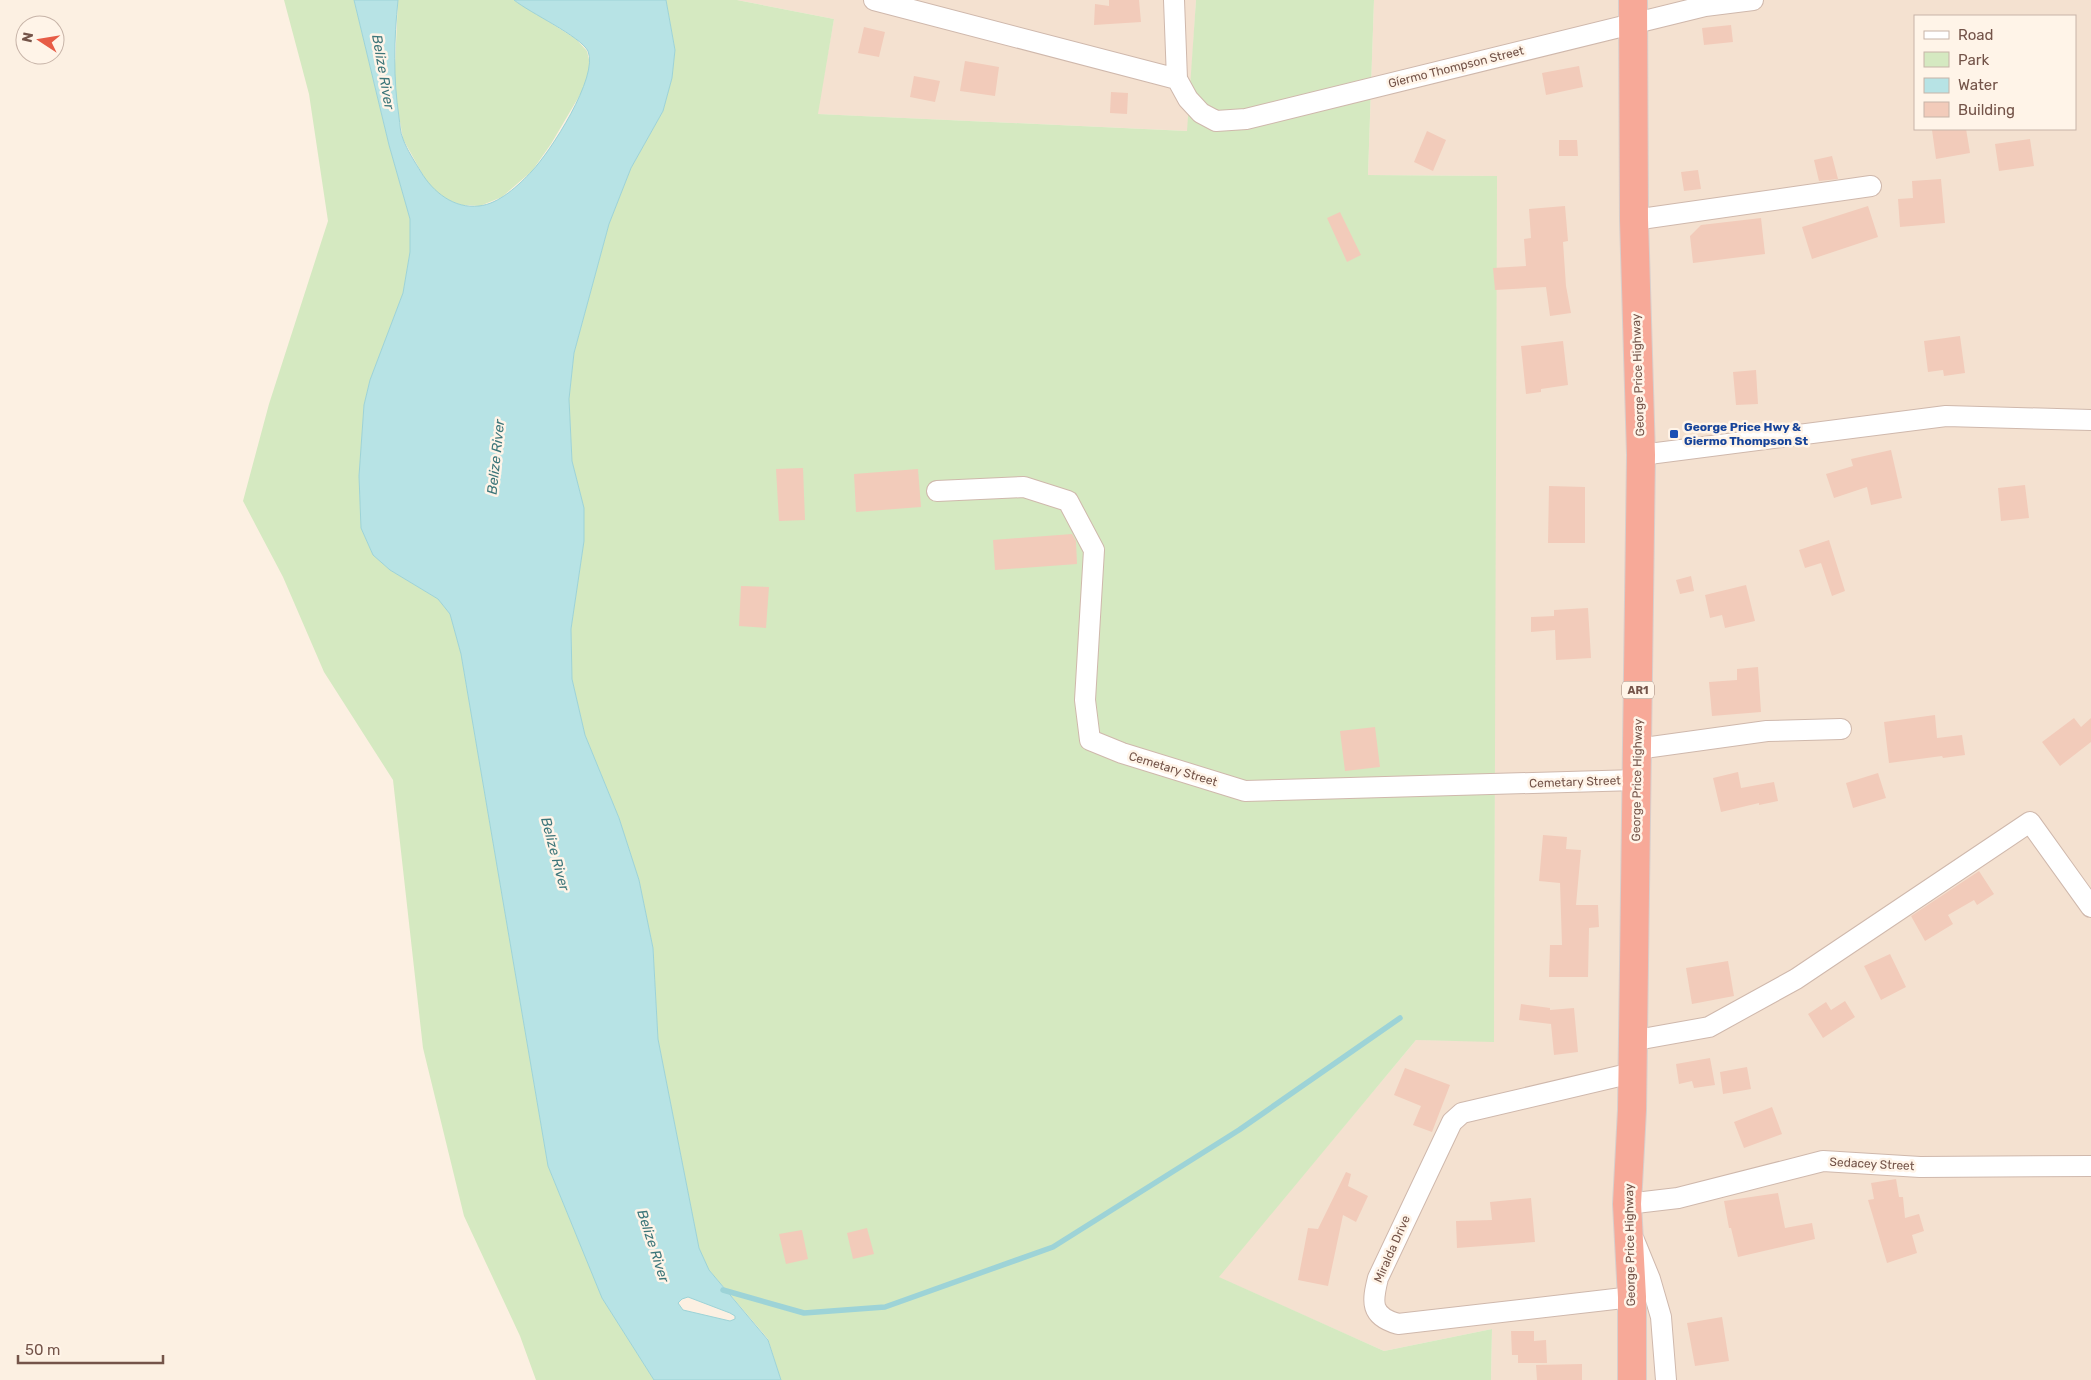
<svg xmlns="http://www.w3.org/2000/svg" width="2091" height="1380" font-family="Rubik,sans-serif">
  <rect width="100%" height="100%" fill="#fcf0e2"/>
  <path fill="#f4e1d0" fill-rule="evenodd" d="M737 0H1196L1188 131 817 114 834 19Z
    M1374 0H2091V1380H1491L1492 1329 1384 1351 1218 1277 1416 1040 1494 1041 1496 176 1368 175ZM1915 16H2075V129H1915Z"/>
  <path fill="#d5e9c1" d="M284 0H354L389 145 410 219V252L403 293 370 380 364 405 359 476 361 528 373 555 390 570 438 599 450 614 461 654 548 1166 602 1298 654 1380H536L520 1336 464 1216 423 1048 393 780 324 672 283 577 243 501 269 404 328 221 309 94Z
    M398 0H514L576 39 587 51 590 64 584 88 551 144 532 171 502 197 480 206 462 205 447 200 429 186 403 139 394 87Z
    M666 0H737L834 19 818 114 1187 131 1196 0H1374L1368 175 1497 176 1494 1042 1416 1040 1219 1277 1384 1351 1492 1329 1491 1380H781L768 1339 709 1270 699 1248 658 1039 653 948 639 880 619 818 585 735 572 679 571 629 584 541V508L572 461 569 399 574 353 609 224 631 168 663 111 672 78 675 50Z"/>
  <path fill="#b7e3e5" stroke="#9dd3d7" fill-rule="evenodd" d="M354 0H398C394 39 393 78 399 117 400 124 400 132 403 139 407 150 415 162 421 172 433 192 454 209 479 206 499 204 519 185 532 171 550 152 599 77 588 51 580 36 530 13 514 0H666L675 50 672 78 663 111 631 168 609 224 574 353 569 399 572 461 584 508V541L571 629 572 679 585 735 619 818 639 880 653 948 658 1039 699 1248 709 1270 768 1340 781 1380H654L602 1298 548 1166 461 654 450 614 438 599 390 570 373 555 361 528 359 476 364 405 370 380 403 293 410 252V219L389 145ZM688 1297 730 1313 735 1316V1319L730 1321 683 1310 678 1303 682 1299Z"/>
  <g fill="none" stroke-linecap="round" stroke-linejoin="round">
    <path stroke="#9dd3d7" stroke-width="5.5" d="M723 1290 804 1313 885 1307 1053 1247 1239 1130 1400 1018"/>
  </g>
  <path fill="#f2cbba" d="M1109 0H1139L1141 22 1094 25 1095 4 1109 6Z
    M1731 25 1733 42 1704 45 1702 28Z
    M864 27 885 32 879 57 858 53Z
    M965 61 999 67 995 96 960 91Z
    M1579 66 1583 87 1546 95 1542 73Z
    M914 76 940 81 935 102 910 97Z
    M1111 92 1128 93 1127 114 1110 113Z
    M1940 129H1966L1970 153 1936 159 1932 130Z
    M1427 131 1446 140 1433 171 1414 162Z
    M2030 139 2034 166 1999 171 1995 144Z
    M1559 140H1577L1578 156H1559Z
    M1832 156 1838 179 1819 181 1814 160Z
    M1698 170 1701 189 1684 191 1681 172Z
    M1941 179 1945 223 1900 227 1898 199 1913 198 1912 181Z
    M1565 206 1568 241 1563 242 1566 286 1571 313 1550 316 1546 287 1495 290 1493 268 1526 266 1524 239 1531 238 1529 209Z
    M1868 206 1878 237 1812 259 1802 227Z
    M1340 212 1361 255 1347 262 1327 218Z
    M1761 218 1765 254 1693 263 1690 236 1701 225Z
    M1960 336 1965 373 1944 376 1943 370 1928 372 1924 341Z
    M1563 341 1568 385 1541 389V392L1526 394 1521 346Z
    M1756 370 1758 404 1736 405 1733 372Z
    M1891 450 1902 498 1871 505 1867 487 1834 498 1826 474 1853 466 1851 459Z
    M803 468 805 520 779 521 776 469Z
    M918 469 921 507 856 512 854 474Z
    M2025 485 2029 518 2001 521 1998 488Z
    M1549 486 1585 487V543H1548Z
    M1072 534 1076 541 1077 564 995 570 993 540Z
    M1829 540 1845 591 1832 596 1821 563 1805 568 1799 550Z
    M1691 576 1694 591 1680 594 1676 580Z
    M1746 585 1755 621 1725 628 1722 615 1710 618 1705 595Z
    M741 586 769 587 766 628 739 626Z
    M1588 608 1591 658 1556 660 1555 630 1531 632V617L1554 616V610Z
    M1758 667 1761 712 1712 716 1709 682 1737 680V669Z
    M1935 715 1937 738 1962 735 1965 755 1943 758 1942 756 1889 763 1884 722Z
    M2074 718 2081 727 2091 718V742L2060 766 2042 742Z
    M1375 727 1380 767 1345 771 1340 731Z
    M1738 772 1741 788 1774 782 1778 801 1759 805V803L1721 812 1713 778Z
    M1878 773 1886 798 1853 808 1846 783Z
    M1543 835 1567 837 1566 849 1581 850 1576 905H1598L1599 927 1589 928 1588 977H1549L1550 945H1562L1560 883 1539 881Z
    M1979 871 1994 894 1977 905 1974 900 1948 915 1953 924 1925 941 1911 916Z
    M1890 954 1906 987 1881 1000 1864 966Z
    M1728 961 1734 996 1692 1004 1686 968Z
    M1845 1001 1855 1017 1823 1038 1808 1014 1826 1002 1831 1010Z
    M1521 1004 1550 1008V1010L1574 1008 1578 1052 1554 1055 1551 1024 1519 1020Z
    M1710 1058 1715 1085 1694 1088 1692 1081 1679 1084 1676 1064Z
    M1747 1067 1751 1089 1723 1094 1720 1072Z
    M1405 1068 1450 1085 1432 1132 1413 1125 1421 1106 1394 1095Z
    M1772 1107 1782 1134 1744 1148 1734 1122Z
    M1346 1172 1351 1174 1348 1186 1368 1196 1356 1222 1343 1215 1328 1286 1298 1280 1308 1228 1318 1229Z
    M1896 1179 1899 1197H1903L1905 1218 1919 1214 1924 1231 1912 1235 1917 1253 1887 1263 1868 1200 1874 1199 1871 1183Z
    M1778 1193 1785 1228 1812 1223 1815 1239 1738 1257 1731 1228H1729L1724 1201Z
    M1531 1198 1535 1242 1457 1248 1456 1221 1492 1220 1490 1202Z
    M867 1228 874 1254 853 1259 847 1233Z
    M802 1230 808 1259 786 1264 779 1234Z
    M1722 1317 1729 1361 1695 1366 1687 1323Z
    M1511 1331H1534V1341L1546 1340 1547 1363H1518V1355H1512Z
    M1582 1364V1380H1537L1536 1365Z"/>
  <g fill="none" stroke-linecap="round" stroke-linejoin="round">
    <g stroke="#cfb8ac" stroke-width="22">
      <path id="minor" d="M874 0 1177 79
        M1174 0 1177 79 1188 99 1201 113 1216 121 1246 119 1705 6 1753 0
        M1634 220 1871 186
        M1641 455 1946 416 2091 420
        M937 491 1024 487 1068 501 1094 550 1085 700 1090 740 1122 753 1245 791 1637 780
        M1637 749 1767 731 1841 729
        M1631 1041 1709 1027 1796 979 2030 822 2091 907
        M1632 1073 1462 1113 1452 1122 1378 1278C1372 1302 1370 1316 1398 1324L1632 1297
        M1627 1204 1678 1198 1823 1161 1920 1167 2091 1166
        M1634 1240 1650 1279 1661 1317 1666 1380"/>
    </g>
    <g stroke="#d8cfcc" stroke-width="30">
      <path id="highway" d="M1632 1380V1297L1627 1204 1632 1110 1641 455 1634 220 1633 0"/>
    </g>
    <use href="#minor" stroke="#fff" stroke-width="20"/>
    <use href="#highway" stroke="#f7a998" stroke-width="28"/>
  </g>
  <rect fill="#1a4fb4" stroke="#fff4e8" stroke-width="2" x="1669" y="429" width="10" height="10" rx="2.5"/>
  <g text-anchor="middle" dominant-baseline="central" stroke-width="5" stroke-linejoin="round" paint-order="stroke">
    <rect fill="#fff4e8" stroke="#9e8479" stroke-width="1" x="1622" y="681.5" width="32" height="17" rx="4"/>
    <g font-size="11" font-weight="bold" fill="#745449">
      <text x="1638" y="690">AR1</text>
    </g>
    <g font-size="12" fill="#745449" stroke="#fff4e8">
      <text transform="translate(1456 67) rotate(-14)">Gíermo Thompson Street</text>
      <text transform="translate(1638 375) rotate(-92)">George Price Highway</text>
      <text transform="translate(1173 769) rotate(17)">Cemetary Street</text>
      <text transform="translate(1637 780) rotate(-89)">George Price Highway</text>
      <text transform="translate(1575 782) rotate(-2)">Cemetary Street</text>
      <text transform="translate(1872 1164) rotate(3)">Sedacey Street</text>
      <text transform="translate(1630 1245) rotate(-91)">George Price Highway</text>
      <text transform="translate(1392 1249) rotate(-66)">Miralda Drive</text>
    </g>
    <g font-size="12" font-weight="bold" fill="#164399" stroke="#fff4e8" text-anchor="start">
      <text x="1684" y="427">George Price Hwy &amp;<tspan x="1684" dy="14">Giermo Thompson St</tspan></text>
    </g>
    <g font-size="14" font-style="italic" fill="#3c7579" stroke="#fff4e8">
      <text transform="translate(383 72) rotate(80)">Belize River</text>
      <text transform="translate(496 457) rotate(-84)">Belize River</text>
      <text transform="translate(555 854) rotate(75)">Belize River</text>
      <text transform="translate(653 1246) rotate(72)">Belize River</text>
    </g>
  </g>
  <rect x="1914" y="15" width="162" height="115" fill="#fff4e8" stroke="#c7b4a8"/>
  <rect x="1924" y="31" width="25" height="8" fill="#ffffff" stroke="#c7b4a8"/>
  <text x="1958" y="40" font-size="15" fill="#745449">Road</text>
  <rect x="1924" y="52" width="25" height="15" fill="#d5e9c1" stroke="#c7b4a8"/>
  <text x="1958" y="65" font-size="15" fill="#745449">Park</text>
  <rect x="1924" y="78" width="25" height="15" fill="#b7e3e5" stroke="#c7b4a8"/>
  <text x="1958" y="90" font-size="15" fill="#745449">Water</text>
  <rect x="1924" y="102" width="25" height="15" fill="#f2cbba" stroke="#c7b4a8"/>
  <text x="1958" y="115" font-size="15" fill="#745449">Building</text>
  <g transform="translate(40 40) rotate(282)"><circle r="24" fill="#fff4e8" stroke="#c7b4a8"/>
  <path d="M0-4L9 19L0 12L-9 19Z" fill="#e75c46"/>
  <text y="-8" font-size="14" font-weight="bold" text-anchor="middle" fill="#745449">N</text>
  </g>
  <path d="M18 1355v8h145v-8" fill="none" stroke="#745449" stroke-width="2.5"/>
  <text x="25" y="1355" font-size="15" fill="#745449" stroke="#fff4e8" stroke-width="4" paint-order="stroke">50 m</text>
</svg>
